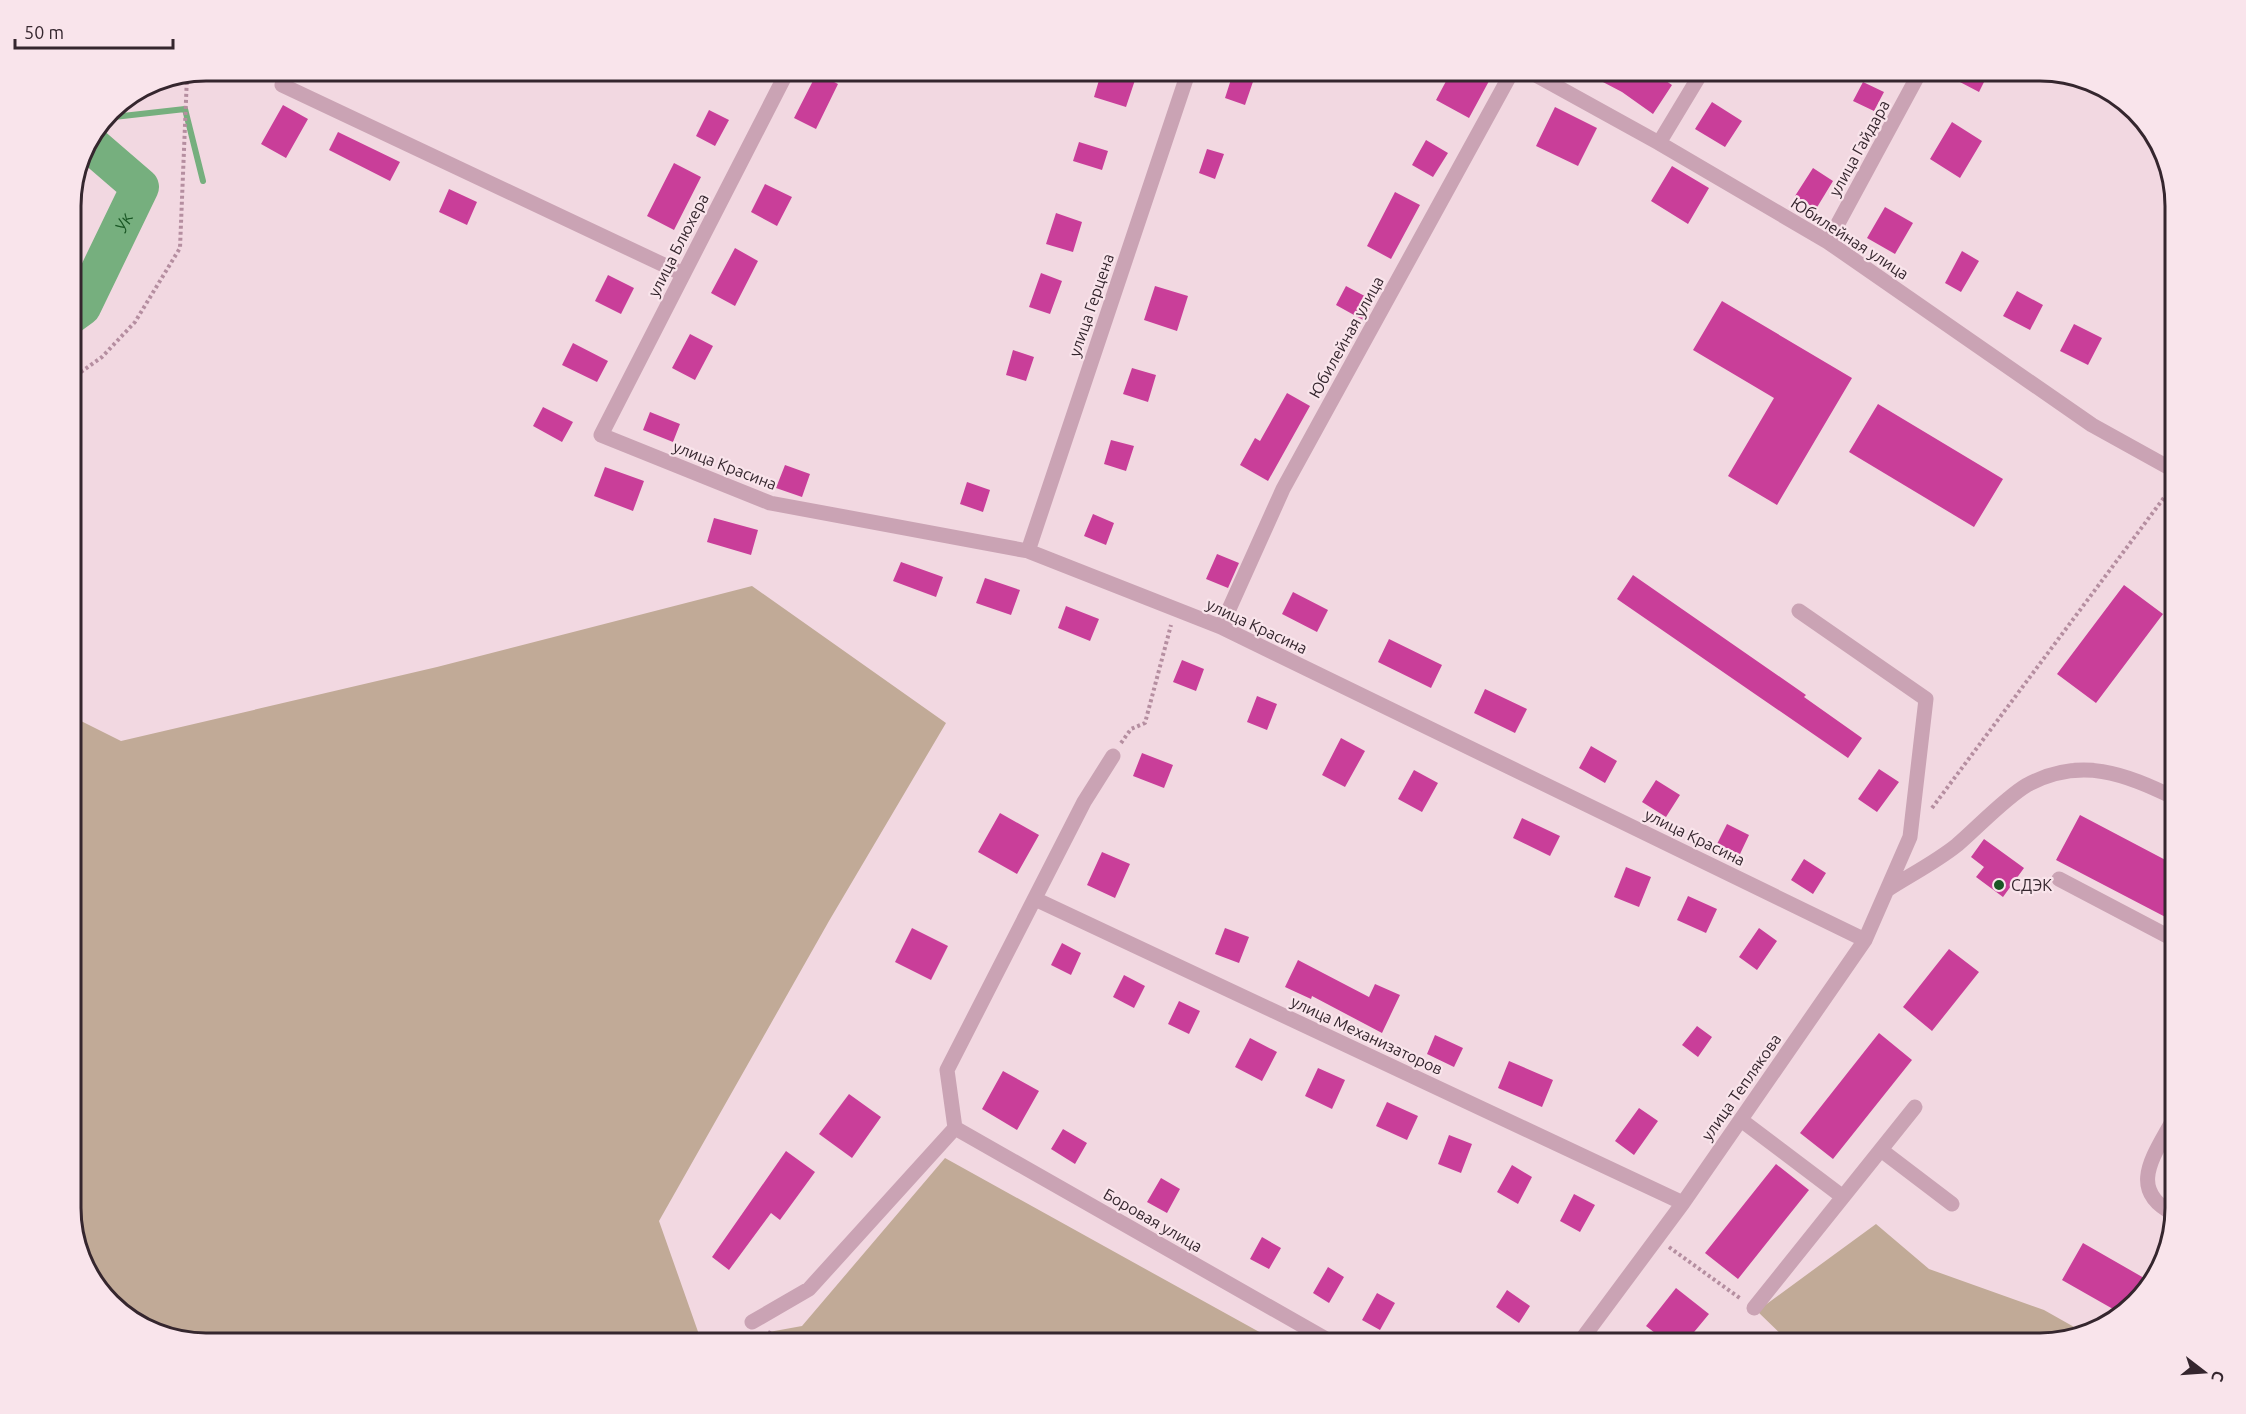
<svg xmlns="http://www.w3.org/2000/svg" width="2246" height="1414" font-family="Ubuntu,sans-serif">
  <rect width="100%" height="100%" fill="#f2d8e1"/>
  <path fill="#c1aa97" d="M752 586 946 723 829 921 659 1221 702 1343H206L138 1325 89 1276 71 1216V716L121 741 437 667Z
    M945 1158 1279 1343H709L802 1326Z
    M1876 1224 1929 1269 2044 1310 2083 1332 2040 1343H1790L1757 1311Z"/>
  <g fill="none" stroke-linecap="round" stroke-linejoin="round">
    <path stroke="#76af7e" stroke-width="6" d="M105 118 185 109 203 181"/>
    <path stroke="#76af7e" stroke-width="38" id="s1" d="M71 315 82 307 140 187 89 143"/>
  </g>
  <path fill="#c93e99" d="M1102 70 1135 80 1126 107 1094 97Z
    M1234 70H1257L1245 105 1225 98Z
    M1452 70H1495L1469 118 1436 100Z
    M1580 70H1650L1672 85 1653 114 1622 92Z
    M1937 70H1990L1979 92Z
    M817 73 838 84 816 129 794 118Z
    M1863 82 1884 92 1874 111 1853 101Z
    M1712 102 1742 121 1725 147 1695 129Z
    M283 105 308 119 286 158 261 144Z
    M1555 107 1597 128 1578 166 1536 146Z
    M709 110 729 120 715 146 696 136Z
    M1952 122 1982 141 1960 178 1930 159Z
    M338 132 400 162 390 181 329 150Z
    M1426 140 1448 153 1433 177 1412 165Z
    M1079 142 1108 151 1102 170 1073 161Z
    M1207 149 1224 154 1215 179 1199 173Z
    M674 163 701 177 674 230 647 216Z
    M1672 166 1709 188 1688 224 1651 201Z
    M1813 168 1833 181 1816 209 1795 196Z
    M765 184 792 197 777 226 751 212Z
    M449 189 477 202 467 225 439 212Z
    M1395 192 1420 205 1391 259 1367 246Z
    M1885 207 1913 223 1895 254 1867 238Z
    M1056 213 1082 222 1073 252 1046 244Z
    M735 248 758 261 735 306 711 293Z
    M1962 251 1979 261 1961 292 1945 283Z
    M1041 273 1062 281 1050 314 1029 307Z
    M608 275 634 288 621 314 595 301Z
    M1155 286 1188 296 1177 331 1144 320Z
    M1346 286 1374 301 1363 320 1336 305Z
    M2017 291 2043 305 2030 330 2003 316Z
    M1722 301 1852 378 1777 505 1728 476 1774 398 1693 350Z
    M2074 324 2102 338 2088 365 2060 351Z
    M690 334 713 346 695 380 672 368Z
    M573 343 608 361 597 382 562 365Z
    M1013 350 1034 357 1026 381 1006 375Z
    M1132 368 1156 375 1148 402 1123 394Z
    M1287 393 1310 406 1268 481 1240 465 1255 438 1260 441Z
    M1878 404 2003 479 1974 527 1849 452Z
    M543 407 573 422 562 442 533 426Z
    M650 412 680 424 673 442 643 430Z
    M1111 440 1134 446 1126 471 1104 464Z
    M785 465 810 474 802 497 776 488Z
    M605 467 644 481 633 511 594 496Z
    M967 482 990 490 983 512 960 504Z
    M1093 514 1114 523 1106 545 1084 536Z
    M714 518 758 530 751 555 707 542Z
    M1217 554 1239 563 1228 588 1206 579Z
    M901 562 943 577 936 597 893 581Z
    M1633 575 1806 695 1804 697 1862 738 1848 758 1617 599Z
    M985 578 1020 590 1011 615 976 603Z
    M2124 585 2163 614 2096 703 2057 674Z
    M1293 592 1328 610 1317 632 1282 614Z
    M1066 606 1099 619 1090 641 1058 628Z
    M1389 639 1442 665 1431 688 1378 662Z
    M1182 660 1204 669 1196 691 1173 682Z
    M1485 689 1527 709 1515 733 1474 713Z
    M1257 696 1277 704 1267 730 1247 722Z
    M1341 738 1365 751 1345 787 1322 775Z
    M1591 746 1617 761 1605 783 1579 768Z
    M1142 753 1173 765 1164 788 1133 776Z
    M1879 769 1899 782 1877 812 1858 799Z
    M1414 770 1438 783 1422 812 1398 799Z
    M1656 780 1680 795 1666 817 1642 802Z
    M1000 813 1039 835 1017 874 978 852Z
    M2080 815 2175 865V922L2056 860Z
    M1522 818 1560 836 1550 856 1513 838Z
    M1727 824 1749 835 1740 854 1717 844Z
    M1984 839 2024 868 2003 897 1976 877 1984 867 1971 857Z
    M1102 852 1130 864 1115 898 1087 885Z
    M1804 859 1826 873 1813 894 1791 880Z
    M1626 867 1651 877 1639 907 1614 897Z
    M1688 896 1717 909 1706 933 1677 920Z
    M912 928 948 946 931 980 895 962Z
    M1225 928 1249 937 1239 963 1215 954Z
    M1759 928 1777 941 1757 970 1739 957Z
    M1062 943 1081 953 1071 975 1051 965Z
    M1949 949 1979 972 1932 1031 1903 1007Z
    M1298 960 1369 997 1375 984 1400 995 1382 1033 1312 996 1311 999 1285 987Z
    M1124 975 1145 986 1134 1008 1113 997Z
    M1179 1001 1200 1011 1189 1034 1168 1024Z
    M1697 1026 1712 1037 1698 1057 1682 1045Z
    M1879 1033 1912 1060 1833 1159 1800 1133Z
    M1435 1035 1463 1048 1454 1067 1427 1054Z
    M1250 1038 1277 1052 1262 1081 1235 1067Z
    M1509 1061 1553 1080 1542 1107 1498 1088Z
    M1318 1068 1345 1080 1332 1109 1305 1096Z
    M1003 1071 1039 1091 1017 1130 982 1109Z
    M849 1094 881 1117 852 1158 819 1134Z
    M1387 1102 1418 1116 1407 1140 1376 1126Z
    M1639 1108 1658 1121 1634 1155 1615 1141Z
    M1063 1129 1087 1143 1075 1164 1051 1149Z
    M1449 1135 1472 1144 1461 1173 1438 1164Z
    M786 1151 815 1172 780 1220 771 1213 729 1270 712 1257Z
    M1776 1164 1809 1190 1738 1279 1705 1253Z
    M1512 1165 1532 1177 1518 1204 1497 1192Z
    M1161 1178 1180 1189 1167 1213 1147 1202Z
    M1574 1194 1595 1205 1580 1232 1560 1221Z
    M1262 1237 1281 1248 1269 1269 1250 1259Z
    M2083 1243 2151 1282 2120 1313 2062 1280Z
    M1328 1267 1344 1277 1329 1303 1313 1293Z
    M1676 1288 1709 1314 1685 1343H1668L1646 1326Z
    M1507 1290 1530 1306 1519 1323 1496 1307Z
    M1377 1293 1395 1303 1380 1330 1362 1320Z"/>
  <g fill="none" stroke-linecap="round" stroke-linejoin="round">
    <path stroke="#b58ea0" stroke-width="4" stroke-dasharray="3 3" stroke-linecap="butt" d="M71 379 102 357 135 322 180 248 187 76 189 74
      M1121 743 1131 729 1145 723 1171 625
      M1932 808 2172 487
      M1669 1247 1741 1299
      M768 1332 778 1337 779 1343"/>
    <path stroke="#caa3b4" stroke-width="15" d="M788 70 601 435 770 503 1028 551 1221 627 1865 940
      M1527 70 1659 143 1828 242 2092 425 2175 471
      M282 85 683 274
      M1659 143 1703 70
      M1828 242 1921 70
      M1028 551 1189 70
      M1221 627 1283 489 1513 70
      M2059 879 2175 940
      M1887 890C1910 875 1936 862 1957 845 1977 828 2005 798 2027 785 2081 756 2125 774 2175 798
      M1035 899 1683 1203
      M1741 1120 1843 1197
      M955 1128 1333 1343
      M1881 1150 1952 1204
      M2174 1214C2124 1189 2157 1152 2175 1116
      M1754 1308 1915 1107
      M752 1322 809 1289 955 1128 947 1070 1084 802 1113 756
      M1579 1343 1683 1203 1865 940 1910 837 1926 699 1799 611"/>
  </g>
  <circle fill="#1a5725" stroke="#f9e4eb" stroke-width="2" cx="1999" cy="885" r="6"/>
  <g text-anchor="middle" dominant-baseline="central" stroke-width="4.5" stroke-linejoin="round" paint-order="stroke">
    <g font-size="16" fill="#35262e" stroke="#f9e4eb">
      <text transform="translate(1859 148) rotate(-61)">улица Гайдара</text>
      <text transform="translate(1850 238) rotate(33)">Юбилейная улица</text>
      <text transform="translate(678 245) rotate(-63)">улица Блюхера</text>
      <text transform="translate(1091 305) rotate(-71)">улица Герцена</text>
      <text transform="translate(1346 337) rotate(-61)">Юбилейная улица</text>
      <text transform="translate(725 465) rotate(21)">улица Красина</text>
      <text transform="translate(1257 626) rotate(25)">улица Красина</text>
      <text transform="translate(1695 837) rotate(26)">улица Красина</text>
      <text transform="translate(1367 1035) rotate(25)">улица Механизаторов</text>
      <text transform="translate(1741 1087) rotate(-55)">улица Теплякова</text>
      <text transform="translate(1153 1220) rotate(30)">Боровая улица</text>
    </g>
    <g font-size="16" fill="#35262e" stroke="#f9e4eb" text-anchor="start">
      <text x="2011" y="885">СДЭК</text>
    </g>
    <g font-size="18" font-style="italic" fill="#1a5725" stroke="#f9e4eb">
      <text stroke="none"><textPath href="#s1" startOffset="108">Ук</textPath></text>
    </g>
  </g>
  <path d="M0 0H2246V1414H0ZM206 81H2040A125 125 0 0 1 2165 206V1208A125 125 0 0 1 2040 1333H206A125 125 0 0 1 81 1208V206A125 125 0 0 1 206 81Z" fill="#f9e4eb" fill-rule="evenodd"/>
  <path fill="none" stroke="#35262e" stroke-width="3" d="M206 81H2040A125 125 0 0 1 2165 206V1208A125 125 0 0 1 2040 1333H206A125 125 0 0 1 81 1208V206A125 125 0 0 1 206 81Z"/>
  <g transform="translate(2204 1372) rotate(107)" stroke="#f9e4eb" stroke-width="4.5" paint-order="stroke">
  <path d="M0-4.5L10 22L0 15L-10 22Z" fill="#35262e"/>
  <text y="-9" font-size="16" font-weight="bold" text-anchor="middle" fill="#35262e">С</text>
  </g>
  <path d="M15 39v9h158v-9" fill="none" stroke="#35262e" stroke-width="3"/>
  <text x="24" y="39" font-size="18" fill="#35262e" stroke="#f9e4eb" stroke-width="4.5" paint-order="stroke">50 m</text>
</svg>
